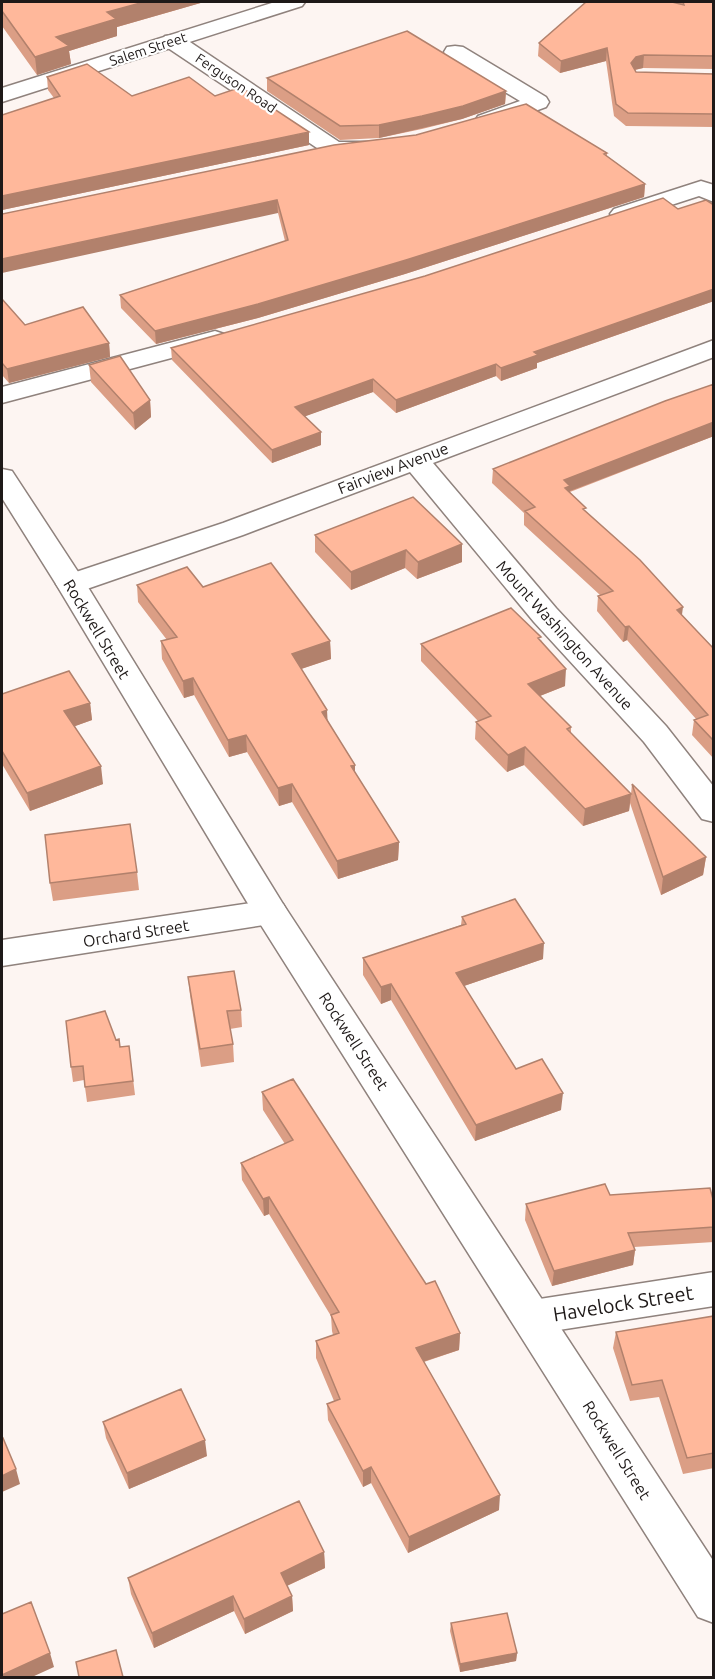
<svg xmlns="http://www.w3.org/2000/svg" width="715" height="1679" font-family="Ubuntu,sans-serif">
  <rect width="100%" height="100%" fill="#fdf5f2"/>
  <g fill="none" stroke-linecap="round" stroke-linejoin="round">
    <g stroke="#8f827d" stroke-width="3">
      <path id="street" d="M173 35 181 36 339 142H382L385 147 382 152 334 156 326 154 165 46 162 41 165 36Z
        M455 46 463 47 546 97 549 102 546 107 494 126H478L475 121 478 116 520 101 447 57 444 52 447 47Z
        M701 181 714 185V202L699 196 622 221 614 219 610 214 614 209Z
        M215 331 224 334 228 339 224 344 2 403V387Z
        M714 340V357L433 463 556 608 666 726 714 787V822L702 819 644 742 534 622 410 472 243 535 81 591 71 593 61 591 56 584 61 577 223 523Z
        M271 900 283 904 288 913 283 922 2 966V940Z
        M714 1272V1306L533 1334 519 1329 513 1317 519 1305 533 1300Z"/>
    </g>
    <g stroke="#8f827d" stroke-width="3">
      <path id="secondary" d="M275 2H305L302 6 2 102V88Z
        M2 469 12 471 86 584 283 904 714 1562V1623L698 1617 259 922 56 584 2 498Z"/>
    </g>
    <use href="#street" fill="#fff" fill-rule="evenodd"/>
    <use href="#secondary" fill="#fff" fill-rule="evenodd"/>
  </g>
  <path fill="#db9e85" d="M2 2H204L117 27V36L69 51 71 64 37 75 2 26Z
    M675 2H714V69L643 68 635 70 636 72 714 74V127L626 126 614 116 606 61 560 73 538 56 539 43Z
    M47 77 132 96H215L309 145 2 210V115L54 98 48 90Z
    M267 78 506 91 505 104 462 119 422 129 379 138 340 140 267 91Z
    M607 153V156L645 184 644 197 405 274 258 318 156 344 121 308 120 295 285 241 278 213 2 214Z
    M714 205V301L537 363V368L501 381 496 376 396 413 373 392 305 416 321 445 272 463 172 360 171 348 678 209Z
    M2 299 25 325 109 343 110 357 9 383 2 375Z
    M89 365 150 400 151 417 135 430 91 382Z
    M714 384V436L570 492 586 512 714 649V759L692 735 694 720 696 719 627 640 623 642 597 611 598 596 600 595 524 525V513L492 483 493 469Z
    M315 535 462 544V562L417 579 405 568 351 590 315 552Z
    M137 585 203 587 330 641 331 659 301 669 355 773 399 842 398 860 338 879 292 802 279 806 247 752 229 757 194 695 184 698 162 659 161 641 167 640 138 602Z
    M541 640 565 686 540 696 571 727V733L631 794 632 784 706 857 703 875 661 895 630 803 629 811 583 826 524 765 507 772 475 739 476 722 478 721 421 661V644Z
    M2 694 90 703 92 720 75 726 103 784 30 811 2 764Z
    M137 872 139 890 53 901 50 883Z
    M462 917 543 959 464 986 516 1069 561 1110 475 1141 391 1000 381 1004 363 975V958L461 925Z
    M188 977 241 1010 242 1027 230 1029 233 1044 234 1062 201 1067 190 995Z
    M116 1040 120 1047 129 1046 135 1095 87 1102 84 1080 73 1082 71 1067Z
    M262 1092 426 1284 460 1333 459 1350 424 1362 499 1510 408 1553 371 1483 363 1487 328 1420 327 1404 334 1401 316 1358V1341L333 1335 332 1331 331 1316 269 1214 264 1216 242 1180 241 1163 285 1144 263 1110Z
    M610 1195 714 1203V1242L634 1247 635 1250 633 1265 552 1286 525 1220 526 1204Z
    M714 1316V1468L683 1474 659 1397 630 1401 613 1348 616 1332Z
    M103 1422 207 1456 129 1489 106 1438Z
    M324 1552 325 1568 287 1586 292 1596 293 1611 245 1634 234 1611 154 1648 131 1594 128 1578Z
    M451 1623 517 1653 516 1661 460 1672 450 1631Z"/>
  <path fill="#b2816c" d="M144 2H204L117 27V36L69 51 71 64 37 75 35 57 56 37 107 12Z
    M607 48 606 61 560 73 561 61Z
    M644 55 643 68 634 70 631 63 636 57Z
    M506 91 505 104 462 119 379 138V125Z
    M309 132V145L2 210V196Z
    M645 184 644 197 405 274 258 318 156 344 155 331Z
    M277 200 278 213 2 273V259Z
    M714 289V301L537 363V368L501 381V368L534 352Z
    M109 343 110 357 9 383 7 369Z
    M496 364V376L396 413V400Z
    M373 379V392L295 420V407Z
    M150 400 151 417 135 430 133 413Z
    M714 422V436L570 491 569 500 564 480Z
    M321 432V445L272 463V450Z
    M462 544V562L417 579 418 562Z
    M406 550 405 568 351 590V572Z
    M683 607 681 622 677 610Z
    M629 626 627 640 623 642 625 627Z
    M330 641 331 659 292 672V654Z
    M566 669 565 686 527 701 528 684Z
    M193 678 194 695 184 698 183 681Z
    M90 703 92 720 67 729 64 711Z
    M327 710 328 728 322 712Z
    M246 735 247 752 229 757 228 740Z
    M525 747 524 765 507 772 508 755Z
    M355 765V783L351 766Z
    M101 766 103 784 30 811 27 793Z
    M292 784V802L279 806 278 788Z
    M631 794 629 811 583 826 585 809Z
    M399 842 398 860 338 879 337 861Z
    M706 857 703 875 661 895 663 877Z
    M544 943 543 959 455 989 456 973Z
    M391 984V1000L381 1004V987Z
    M563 1093 561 1110 475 1141 476 1125Z
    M269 1197V1214L264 1216 263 1199Z
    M635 1250 633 1265 552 1286 554 1271Z
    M460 1333 459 1350 416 1364V1348Z
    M205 1440 207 1456 129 1489 127 1473Z
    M371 1467V1483L363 1487V1471Z
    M16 1469 20 1484 2 1492V1476Z
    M500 1495 499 1510 408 1553 409 1537Z
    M324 1552 325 1568 282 1588 281 1573Z
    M233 1596 234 1611 154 1648 152 1633Z
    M292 1596 293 1611 245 1634 244 1619Z
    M50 1653 54 1667 32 1677H2V1675Z
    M517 1653 516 1661 460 1672V1664Z"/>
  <path fill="#ffb89b" stroke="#b2816c" stroke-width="1.5" d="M2 2H144L107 12 116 19 56 37 69 46 35 57 2 11Z
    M586 2H672L684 5 683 2H714V56L644 55 636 57 631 63 636 72 714 74V114L628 113 616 104 607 48 561 61 539 43Z
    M407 31 506 91 463 106 422 116 379 125 340 126 267 78Z
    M87 64 132 96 189 77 215 96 241 87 309 132 2 196V115L60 96 47 77Z
    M526 104 607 153 604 154 645 184 406 260 258 304 155 331 120 295 288 240 277 200 2 259V214L334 145 416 135Z
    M663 198 678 209 706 200 714 205V289L534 352 538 355 501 368 496 364 396 400 373 379 295 407 321 432 272 450 171 348 425 276Z
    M2 299 25 325 83 307 109 343 7 369 2 363Z
    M120 356 150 400 133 413 89 365Z
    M714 384V422L564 480 570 486 565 488 586 508 583 509 640 560 683 607 677 610 714 649V741L694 720 708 715 629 626 625 627 598 596 613 591 525 511 535 507 493 469 665 401Z
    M413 497 462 544 418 562 406 550 351 572 315 535Z
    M271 563 330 641 292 654 327 710 322 712 355 765 351 766 399 842 337 861 292 784 278 788 246 735 228 740 193 678 183 681 161 641 177 637 137 585 187 567 203 587Z
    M511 608 541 637 538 638 566 669 528 684 571 727 567 729 631 794 585 809 525 747 508 755 476 722 491 716 421 644Z
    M69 671 90 703 64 711 101 766 27 793 2 751V694Z
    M632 784 706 857 663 877Z
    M130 824 137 872 50 883 45 835Z
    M515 899 544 943 456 973 516 1069 542 1059 563 1093 476 1125 391 984 381 987 363 958 466 924 462 917Z
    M234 971 241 1010 227 1011 233 1044 200 1049 188 977Z
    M105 1011 116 1040 119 1039 120 1047 129 1046 133 1081 85 1087 83 1066 71 1067 66 1021Z
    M293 1079 426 1284 435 1281 460 1333 416 1348 500 1495 409 1537 371 1467 363 1471 327 1404 340 1399 316 1341 339 1333 331 1315 339 1312 269 1197 263 1199 241 1163 293 1140 262 1092Z
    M605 1184 610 1195 710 1188 714 1203V1227L628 1233 635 1250 554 1271 526 1204Z
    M714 1316V1453L687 1458 662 1380 632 1385 616 1332Z
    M181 1389 205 1440 127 1473 103 1422Z
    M3 1438 16 1469 2 1476V1439Z
    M299 1501 324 1552 281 1573 292 1596 244 1619 233 1596 152 1633 128 1578Z
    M31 1602 50 1653 2 1675V1614Z
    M507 1613 517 1653 460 1664 451 1623Z
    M116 1650 123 1677H79L76 1662Z"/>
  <g text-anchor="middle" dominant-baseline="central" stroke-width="4.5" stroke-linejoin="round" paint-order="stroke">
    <g font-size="14" fill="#1e1918" stroke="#fff">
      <text transform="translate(148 49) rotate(-18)">Salem Street</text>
      <text transform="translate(236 83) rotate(34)">Ferguson Road</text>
    </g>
    <g font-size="16" fill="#1e1918" stroke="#fff">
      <text transform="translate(393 468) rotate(-21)">Fairview Avenue</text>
      <text transform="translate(97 629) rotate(59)">Rockwell Street</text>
      <text transform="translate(565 635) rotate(48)">Mount Washington Avenue</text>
      <text transform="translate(136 933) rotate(-9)">Orchard Street</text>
      <text transform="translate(354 1041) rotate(57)">Rockwell Street</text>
      <text transform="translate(617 1450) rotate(58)">Rockwell Street</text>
    </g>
    <g font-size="20" fill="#1e1918" stroke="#fff">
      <text transform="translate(623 1303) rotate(-9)">Havelock Street</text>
    </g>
  </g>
  <rect width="715" height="1679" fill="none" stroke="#1e1918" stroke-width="6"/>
</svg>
